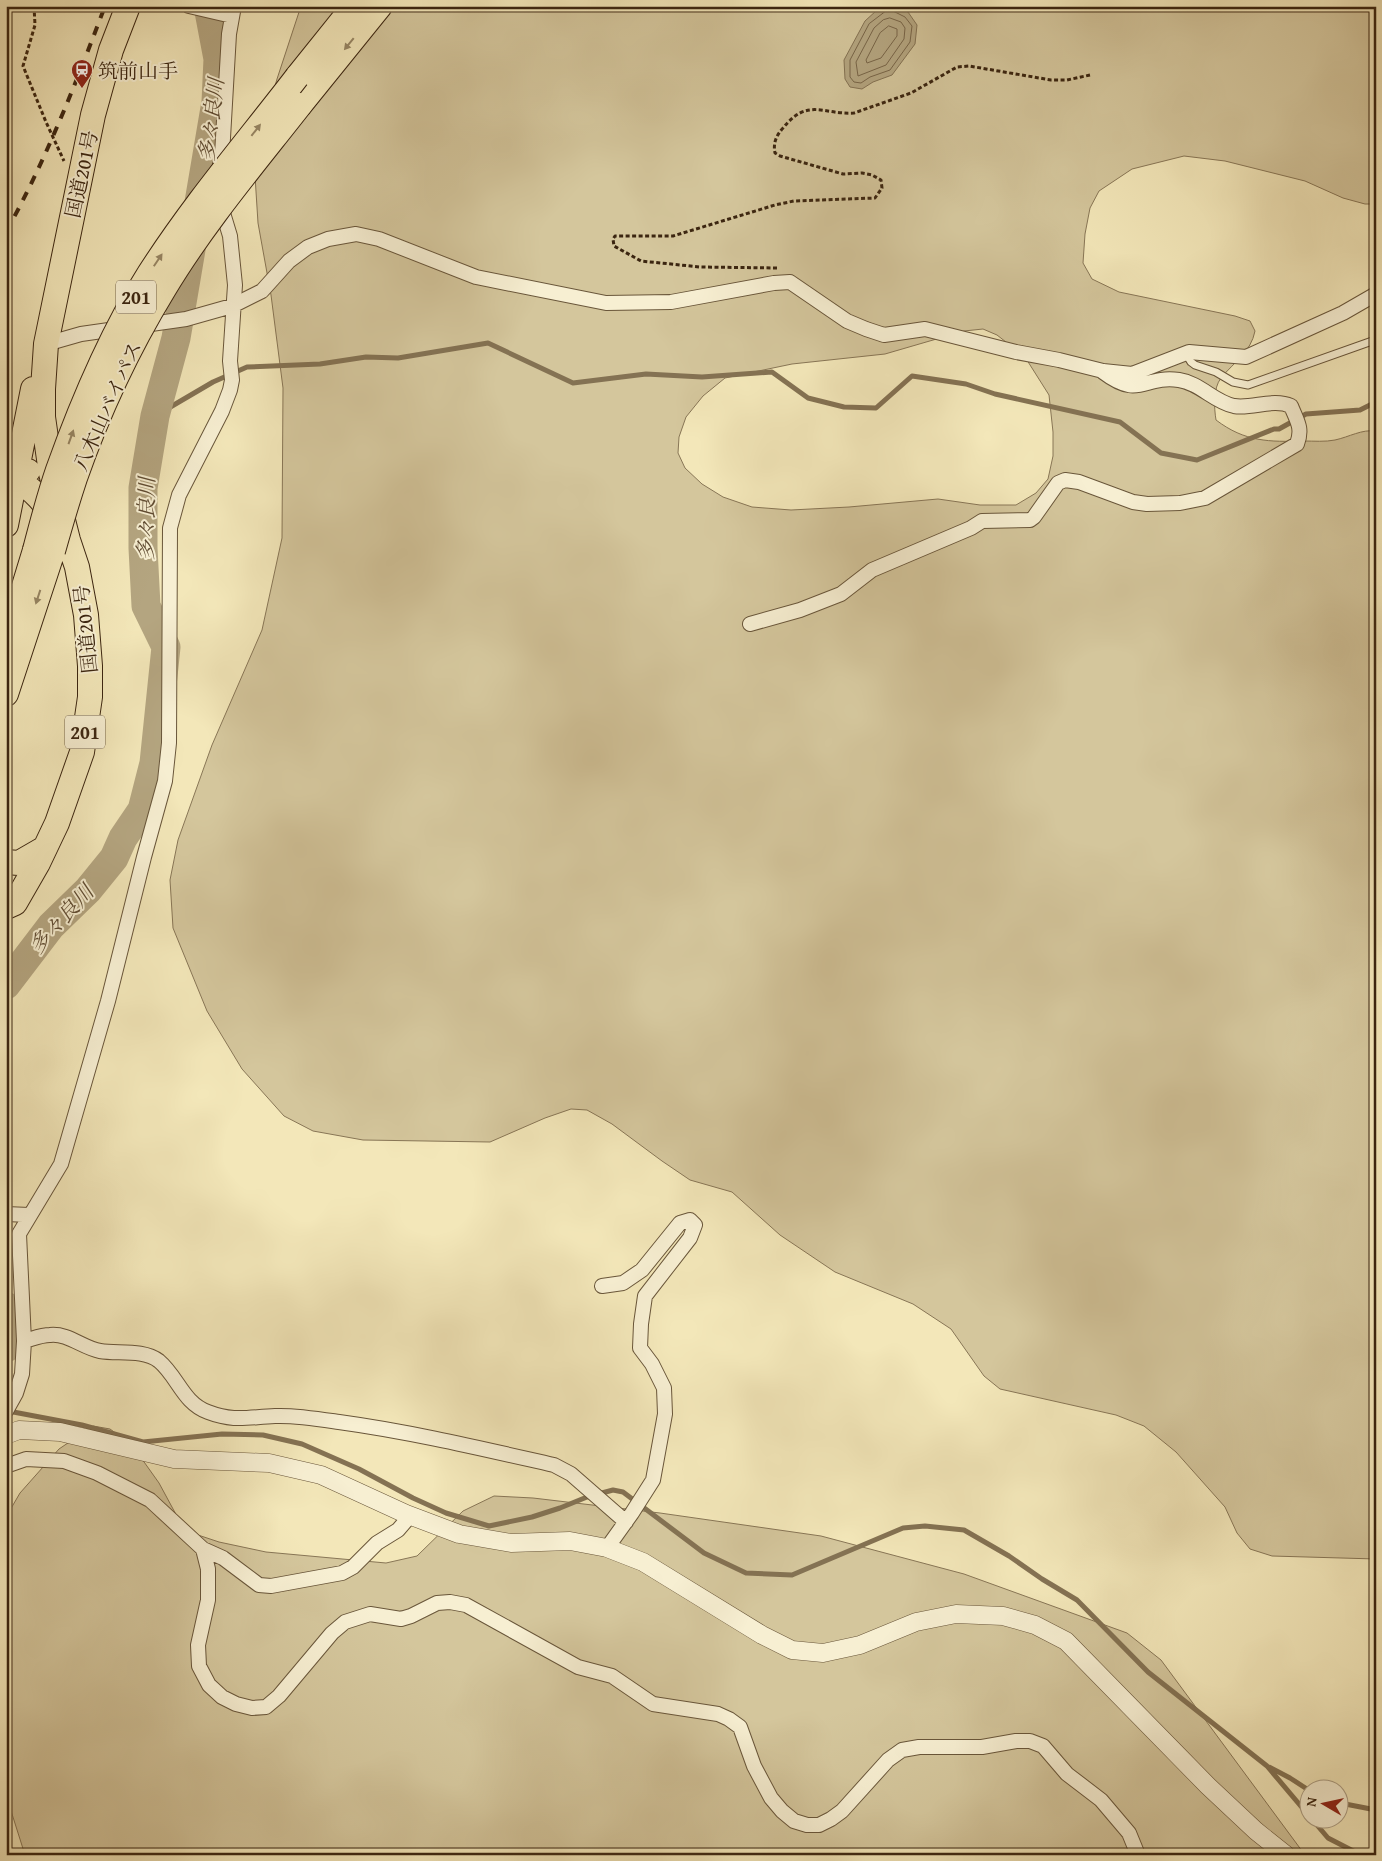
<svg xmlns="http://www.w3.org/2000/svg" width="1382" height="1861" font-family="'Gentium Book Plus','Noto Serif JP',serif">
  <rect width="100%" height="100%" fill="#f3e7b9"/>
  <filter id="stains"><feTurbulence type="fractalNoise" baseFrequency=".004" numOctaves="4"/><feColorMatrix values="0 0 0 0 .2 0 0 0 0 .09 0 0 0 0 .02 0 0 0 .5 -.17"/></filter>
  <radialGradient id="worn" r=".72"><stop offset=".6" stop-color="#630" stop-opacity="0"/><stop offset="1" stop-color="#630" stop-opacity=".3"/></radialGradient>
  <path fill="#d4c69c" stroke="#887656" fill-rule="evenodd" d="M301 6H1376V204H1365L1343 198 1305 181 1225 161 1184 156 1132 169 1099 191 1090 208 1085 234 1083 263 1092 279 1119 292 1235 316 1250 321 1255 331C1251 352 1234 362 1221 378 1213 388 1214 408 1216 420 1245 442 1269 442 1304 441 1314 441 1325 442 1335 440 1349 437 1362 429 1376 431V1559L1272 1556 1250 1549 1237 1533 1225 1507 1176 1452 1144 1426 1116 1415 1000 1389 984 1376 951 1329 913 1304 835 1272 780 1235 732 1192 690 1180 662 1161 612 1124 587 1110 571 1109 545 1118 490 1142 363 1140 313 1131 284 1116 242 1069 207 1011 173 928 170 880 178 840 212 745 262 630 282 538 283 388 271 295 258 223 254 160 277 79ZM983 329 997 335 1025 357 1049 395 1053 432V456L1048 479 1036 493 1016 505H980L938 499 849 507 791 510 752 507 723 497 702 484 685 468 678 453 679 437 686 417 703 396 725 378 792 364 885 354 964 331Z
    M93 1426 110 1429 132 1445 159 1483 179 1520 198 1535 219 1542 266 1552 386 1563 417 1556 463 1511 494 1496 533 1498 660 1513 821 1536 964 1574 1127 1633 1161 1660 1305 1855H25L6 1795V1517L20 1493 59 1449Z"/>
  <path fill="#b4a580" stroke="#847253" d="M893 7 908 12 917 25 915 44 892 75 873 82 862 89 850 87 845 79 844 60 865 21 877 10Z"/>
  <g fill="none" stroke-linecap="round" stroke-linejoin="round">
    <path stroke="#786548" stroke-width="1" d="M889 9 905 17 912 26 910 42 890 70 870 77 861 83 854 82 850 77V60L869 24Z
      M890 18 901 22 905 28 904 39 886 65 858 76 856 62 874 28 883 20Z
      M889 26 897 29V36L881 58 867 63 866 60 880 33Z"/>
    <path stroke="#847253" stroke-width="5" d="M155 416 213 382 247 367 320 364 366 357 398 358 488 343 573 383 646 374 702 377 772 372 808 398 844 407 876 408 912 376 966 384 995 394 1120 422 1161 453 1197 460 1274 429H1279L1306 414 1360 410 1376 402
      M8 1411 82 1425 143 1442 222 1434 263 1435 302 1444 359 1469 413 1498 446 1513 489 1526 532 1517 560 1508 587 1497 613 1490 623 1492 704 1553 746 1573 792 1575 903 1528 925 1526 964 1530 1009 1556 1042 1579 1077 1600 1148 1672 1267 1766 1310 1817
      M1269 1767 1290 1778 1310 1791
      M1340 1803 1376 1810
      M1311 1818 1328 1838 1361 1855"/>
    <path stroke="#b4a580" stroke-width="29" d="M6 985 51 926 88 890 114 858 123 838 142 810 154 763 166 647 146 606 143 548V488L155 416 176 338 216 102 218 59 208 6
      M6 1306 9 1334 6 1348"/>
    <g stroke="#69563a" stroke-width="9">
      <path id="service" d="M1186 354 1191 362 1195 365 1216 372 1233 382 1248 385 1375 340"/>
    </g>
    <g stroke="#69563a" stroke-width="16">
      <path id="minor" d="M189 6 232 16
        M219 170 222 155 229 34 234 6
        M46 344 81 334 186 319 232 306 262 291 289 261 308 247 328 239 356 234 379 239 476 277 606 303 671 302 774 283 790 282 847 321 866 329 884 335 925 329 1016 352 1059 360 1103 371 1132 374 1189 352 1246 357 1343 313 1376 294
        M750 624 800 610 841 594 872 570 971 528 982 521 1030 520 1034 517 1058 483 1065 480 1079 482 1133 502 1147 504 1180 503 1205 498 1297 444C1303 428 1297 421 1291 406 1273 398 1253 409 1234 406 1214 402 1200 383 1179 380 1143 375 1140 400 1103 372
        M6 1214 29 1215
        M602 1286 623 1283 642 1270 680 1223 690 1220 695 1225 690 1238 645 1296 641 1324 640 1348 652 1364 664 1388 665 1414 653 1480 632 1513 607 1548
        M24 1341C32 1339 41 1335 50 1335 68 1333 83 1348 100 1351 118 1354 143 1349 159 1361 178 1377 183 1403 208 1412 234 1422 248 1417 275 1416 295 1415 319 1419 339 1422 412 1432 483 1449 554 1465L571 1474 626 1522
        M6 1411 16 1393 22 1374 24 1341 19 1234 61 1164 108 1001 144 857 165 781 169 743 170 528 179 495 222 411 230 390 232 380 230 361 235 285 230 236 220 203
        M6 1466 26 1459 64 1461 97 1473 150 1500 203 1549 208 1569V1600L198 1645 199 1666 209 1685 222 1697 236 1704 252 1708 266 1707 279 1696 332 1633 345 1622 370 1614 401 1619 411 1616 437 1603 450 1602 466 1605 578 1667 612 1676 653 1704 718 1714 729 1719 740 1727 754 1766 771 1798 782 1811 794 1821 807 1825H819L831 1819 842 1811 888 1760 902 1750 919 1747H982L1016 1741H1030L1043 1746 1067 1774 1101 1800 1129 1833 1138 1855
        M203 1549 223 1558 259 1585 271 1586 342 1573 353 1567 377 1543 398 1530 410 1516"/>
    </g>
    <g stroke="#69563a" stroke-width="19">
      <path id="tertiary" d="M6 1435 19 1430 60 1432 174 1459 269 1463 321 1475 406 1514 459 1534 511 1543 570 1541 607 1548 643 1562 762 1635 792 1650 823 1653 860 1645 916 1622 956 1614 1003 1616 1035 1625 1066 1641 1208 1786 1256 1831 1286 1855"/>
    </g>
    <g stroke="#3b2510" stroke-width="26">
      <path id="trunk" d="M297 77 354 6
        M300 105 380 6
        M28 471 16 479C35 491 44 502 56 521
        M6 525 33 389
        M10 632 35 550
        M6 694 53 551
        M6 862 19 863 45 848
        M6 907 15 903 38 863 57 823 82 752 90 697V666L86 615 77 567 68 540 51 473 43 417V389L46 344 93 115 111 50 128 6"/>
    </g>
    <path stroke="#3b2510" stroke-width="3" stroke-dasharray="4 2.5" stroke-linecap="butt" d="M34 6 35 25 23 66 46 122 64 161
      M777 268 700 267 641 261 614 246 613 239 615 236H673L775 205 794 201 875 198 882 188 881 180 872 175 862 173 843 174 780 156 775 153C773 143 776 136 783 128 808 97 823 115 854 113L911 93 957 67 969 66 1051 80H1067L1090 75"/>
    <use href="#service" stroke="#f7efd2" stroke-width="7"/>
    <use href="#minor" stroke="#f7efd2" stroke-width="14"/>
    <use href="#tertiary" stroke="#f7efd2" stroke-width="18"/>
    <use href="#trunk" stroke="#f3e7b9" stroke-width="24"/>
    <path stroke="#3b2510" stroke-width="4" stroke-dasharray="9 9" stroke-linecap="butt" d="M6 232C46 160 76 83 105 6"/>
    <g stroke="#3b2510" stroke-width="26" stroke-linecap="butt">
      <path id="trunk-bridge" d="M35 550C42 523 49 496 58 470 82 403 111 334 149 274 193 205 247 142 297 77
        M53 551C60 526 67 502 75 478 98 412 128 348 164 289 203 224 253 165 300 105"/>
    </g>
    <use href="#trunk-bridge" stroke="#f3e7b9" stroke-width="24"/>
  </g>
  <defs><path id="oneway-solid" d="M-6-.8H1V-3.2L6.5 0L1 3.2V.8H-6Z" transform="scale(1.25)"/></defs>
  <g fill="#978664">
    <use href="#oneway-solid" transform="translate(349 44) rotate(129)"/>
    <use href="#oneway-solid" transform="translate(256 130) rotate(-52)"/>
    <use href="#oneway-solid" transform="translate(158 260) rotate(-56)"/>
    <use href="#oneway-solid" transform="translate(71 437) rotate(-70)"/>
    <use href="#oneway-solid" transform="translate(38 597) rotate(108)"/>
  </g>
  <defs>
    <g id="station-pin" transform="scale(1.125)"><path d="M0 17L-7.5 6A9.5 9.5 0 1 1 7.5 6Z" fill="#8f2418" stroke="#f7efd2"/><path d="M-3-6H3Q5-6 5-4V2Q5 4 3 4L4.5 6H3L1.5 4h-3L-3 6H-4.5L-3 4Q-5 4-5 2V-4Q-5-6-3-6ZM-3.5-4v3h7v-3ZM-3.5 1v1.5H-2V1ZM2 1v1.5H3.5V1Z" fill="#fff"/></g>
  </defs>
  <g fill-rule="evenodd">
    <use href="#station-pin" x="82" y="70"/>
  </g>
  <g text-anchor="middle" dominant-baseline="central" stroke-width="4" stroke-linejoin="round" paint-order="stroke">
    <g fill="#f7efd2" stroke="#73624a" stroke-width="1">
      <rect x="116" y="280.5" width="40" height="33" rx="4"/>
      <rect x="65" y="715.5" width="40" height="33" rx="4"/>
    </g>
    <g font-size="19" font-weight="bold" fill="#3b2510">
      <text x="136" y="297">201</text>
      <text x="85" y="732">201</text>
    </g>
    <g font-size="20" fill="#3b2510" stroke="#f7efd2" text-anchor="start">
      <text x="98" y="70">筑前山手</text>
    </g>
    <g font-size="20" fill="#3b2510" stroke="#f7efd2">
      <text transform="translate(81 174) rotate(-78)">国道201号</text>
      <text transform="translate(107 406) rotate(-66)">八木山バイパス</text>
      <text transform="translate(85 629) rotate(-96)">国道201号</text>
    </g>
    <g font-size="21" font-style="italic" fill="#5f4b32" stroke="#f7efd2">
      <text transform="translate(211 120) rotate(-83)">多々良川</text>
      <text transform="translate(146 519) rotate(-89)">多々良川</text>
      <text transform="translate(61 919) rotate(-48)">多々良川</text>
    </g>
  </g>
  <rect width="1382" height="1861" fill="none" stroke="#f3e7b9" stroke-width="25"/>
  <rect x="8" y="8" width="1367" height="1846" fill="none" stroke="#3b2510" stroke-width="2.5"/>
  <rect x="12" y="12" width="1357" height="1836" fill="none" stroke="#3b2510"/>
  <g transform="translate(1324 1804) rotate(279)"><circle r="24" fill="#f7efd2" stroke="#ac9e84"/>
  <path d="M0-4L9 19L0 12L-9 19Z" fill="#8f2418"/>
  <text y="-8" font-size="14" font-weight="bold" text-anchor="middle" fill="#3b2510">N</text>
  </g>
  <rect width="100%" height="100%" filter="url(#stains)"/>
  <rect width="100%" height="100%" fill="url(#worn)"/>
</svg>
